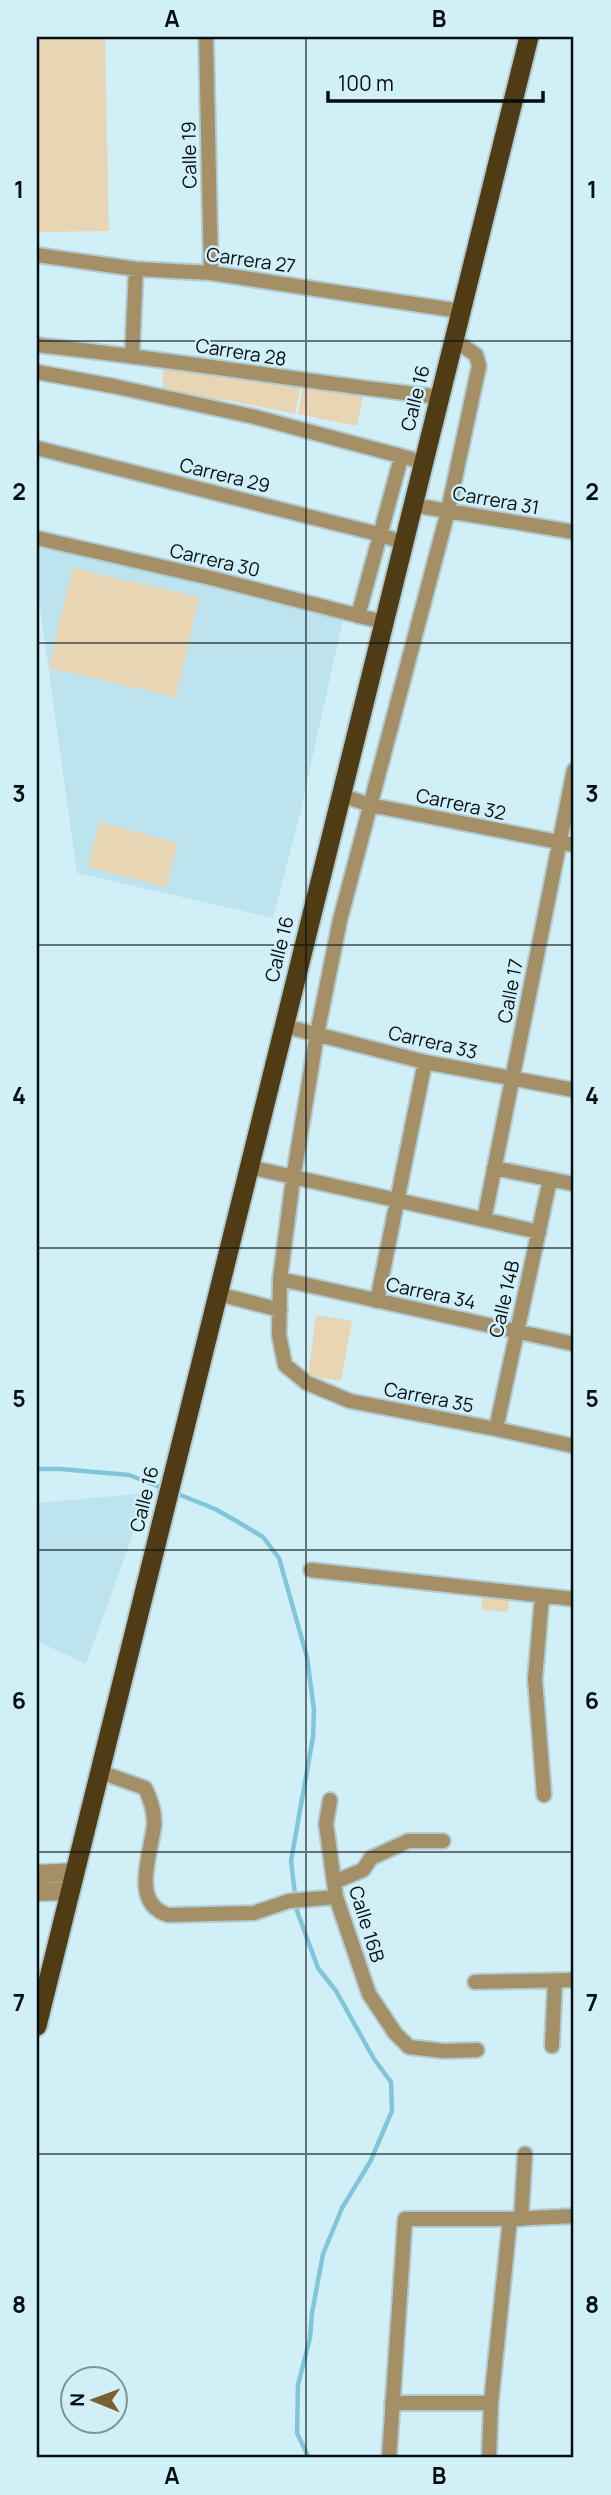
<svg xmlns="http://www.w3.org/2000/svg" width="611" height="2495" font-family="Manrope,sans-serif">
  <rect width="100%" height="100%" fill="#d1eff7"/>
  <path fill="#bde4ee" d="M37 543 344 615 300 814 273 918 77 873 37 587Z
    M148 1493 86 1664 37 1641V1503Z"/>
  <path fill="#e8d5b3" d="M37 37H105L109 231 37 232Z
    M163 368 237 370 302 379 295 414 232 401 163 393Z
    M304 379 365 387 357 426 298 414Z
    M72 568 199 597 176 697 49 668Z
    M99 822 178 843 166 887 88 867Z
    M316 1315 352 1321 341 1381 308 1376Z
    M482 1596 509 1598 508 1612 482 1610Z"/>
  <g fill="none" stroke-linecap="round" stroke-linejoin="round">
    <path stroke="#81c5d9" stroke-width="4.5" d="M37 1469H60L129 1475 165 1489
      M173 1492 215 1509 238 1522 263 1537 279 1558 307 1657 314 1710 313 1737 291 1861 297 1911 318 1968 336 1991 374 2059 391 2082 392 2111 370 2162 342 2208 323 2254 312 2313 310 2338 298 2385 297 2433 309 2458"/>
    <g stroke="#b0cbd2" stroke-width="18">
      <path id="minor" d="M206 37 211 273
        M37 255 136 269 211 273 460 311
        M453 339 476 355 479 366 448 511 340 920 317 1034 293 1179 280 1279 279 1335 285 1365 307 1383 350 1401 496 1429 574 1446
        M37 345C171 359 304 382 439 397
        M132 355 136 269
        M37 372 113 386 255 417 423 462
        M37 448 382 535 403 543
        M412 505 574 532
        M37 538 215 579 383 622
        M358 616 401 458
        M341 795 370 805 574 845
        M284 1026 425 1062 574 1090
        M249 1167 539 1232
        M494 1168 574 1184
        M484 1220 574 770
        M280 1279 574 1344
        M218 1294 280 1310
        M377 1301 425 1062
        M496 1429 550 1179
        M311 1570 574 1599
        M542 1596 535 1679 544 1795
        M100 1772 145 1788C151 1800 155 1813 154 1826 151 1854 130 1903 168 1915L254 1913 289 1901 336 1897
        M330 1800 326 1824 336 1897 369 1994 395 2033 409 2047 444 2051 477 2050
        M334 1882 363 1870 371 1858 408 1841H443
        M475 1982 574 1980
        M552 2046 555 1981
        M521 2219 525 2154
        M392 2403H491
        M389 2458 405 2219H510L574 2216
        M489 2458 491 2403 510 2219"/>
    </g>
    <g stroke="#b0cbd2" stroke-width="21">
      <path id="tertiary" d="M37 1874 75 1872
        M37 1892 70 1891"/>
    </g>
    <g stroke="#b0cbd2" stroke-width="23">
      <path id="trunk" d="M37 2026 529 37"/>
    </g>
    <use href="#minor" stroke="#a48f67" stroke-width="14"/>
    <use href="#tertiary" stroke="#a48f67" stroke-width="18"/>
    <use href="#trunk" stroke="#4f3c14" stroke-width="19"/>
  </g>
  <path fill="none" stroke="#050e11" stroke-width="2" stroke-opacity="0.55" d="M306 37V2458M37 341H574M37 643H574M37 945H574M37 1248H574M37 1550H574M37 1852H574M37 2154H574"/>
  <g text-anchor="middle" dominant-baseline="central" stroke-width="5" stroke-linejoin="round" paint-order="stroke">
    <g font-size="19" fill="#050e11" stroke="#d1eff7">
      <text transform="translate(189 155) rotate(-91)">Calle 19</text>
      <text transform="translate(251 260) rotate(8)">Carrera 27</text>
      <text transform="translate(241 352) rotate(9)">Carrera 28</text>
      <text transform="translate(415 398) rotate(-76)">Calle 16</text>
      <text transform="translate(225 475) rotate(14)">Carrera 29</text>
      <text transform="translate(496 500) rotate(10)">Carrera 31</text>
      <text transform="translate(215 560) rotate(13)">Carrera 30</text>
      <text transform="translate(461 804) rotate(12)">Carrera 32</text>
      <text transform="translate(279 949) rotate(-76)">Calle 16</text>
      <text transform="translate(510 991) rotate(-79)">Calle 17</text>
      <text transform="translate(433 1042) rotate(13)">Carrera 33</text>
      <text transform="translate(431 1293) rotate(12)">Carrera 34</text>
      <text transform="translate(504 1299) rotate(-77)">Calle 14B</text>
      <text transform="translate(429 1397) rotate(11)">Carrera 35</text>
      <text transform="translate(144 1499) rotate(-76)">Calle 16</text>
      <text transform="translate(367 1924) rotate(73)">Calle 16B</text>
    </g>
  </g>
  <rect width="611" height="2495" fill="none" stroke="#d1eff7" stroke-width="77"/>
  <g transform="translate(94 2400) rotate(271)"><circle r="33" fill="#d1eff7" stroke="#7f959b" stroke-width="2"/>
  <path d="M0-5L12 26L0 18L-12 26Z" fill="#796131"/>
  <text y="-10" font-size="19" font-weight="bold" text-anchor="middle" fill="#050e11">N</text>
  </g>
  <path d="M328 91v10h215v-10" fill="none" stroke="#050e11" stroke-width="3.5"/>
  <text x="338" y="91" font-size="21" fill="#050e11" stroke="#d1eff7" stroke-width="5" paint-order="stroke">100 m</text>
  <rect x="38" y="38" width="534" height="2418" fill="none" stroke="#050e11" stroke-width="2.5"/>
  <g font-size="23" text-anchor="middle" font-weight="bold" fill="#050e11">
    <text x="172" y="27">A</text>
    <text x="439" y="27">B</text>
    <text x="19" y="198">1</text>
    <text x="592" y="198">1</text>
    <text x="19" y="500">2</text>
    <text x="592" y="500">2</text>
    <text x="19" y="802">3</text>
    <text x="592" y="802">3</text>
    <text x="19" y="1104">4</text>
    <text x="592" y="1104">4</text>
    <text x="19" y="1407">5</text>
    <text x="592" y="1407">5</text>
    <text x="19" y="1709">6</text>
    <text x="592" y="1709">6</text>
    <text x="19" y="2011">7</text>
    <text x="592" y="2011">7</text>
    <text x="19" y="2313">8</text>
    <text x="592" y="2313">8</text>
    <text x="172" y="2484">A</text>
    <text x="439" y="2484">B</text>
  </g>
</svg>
